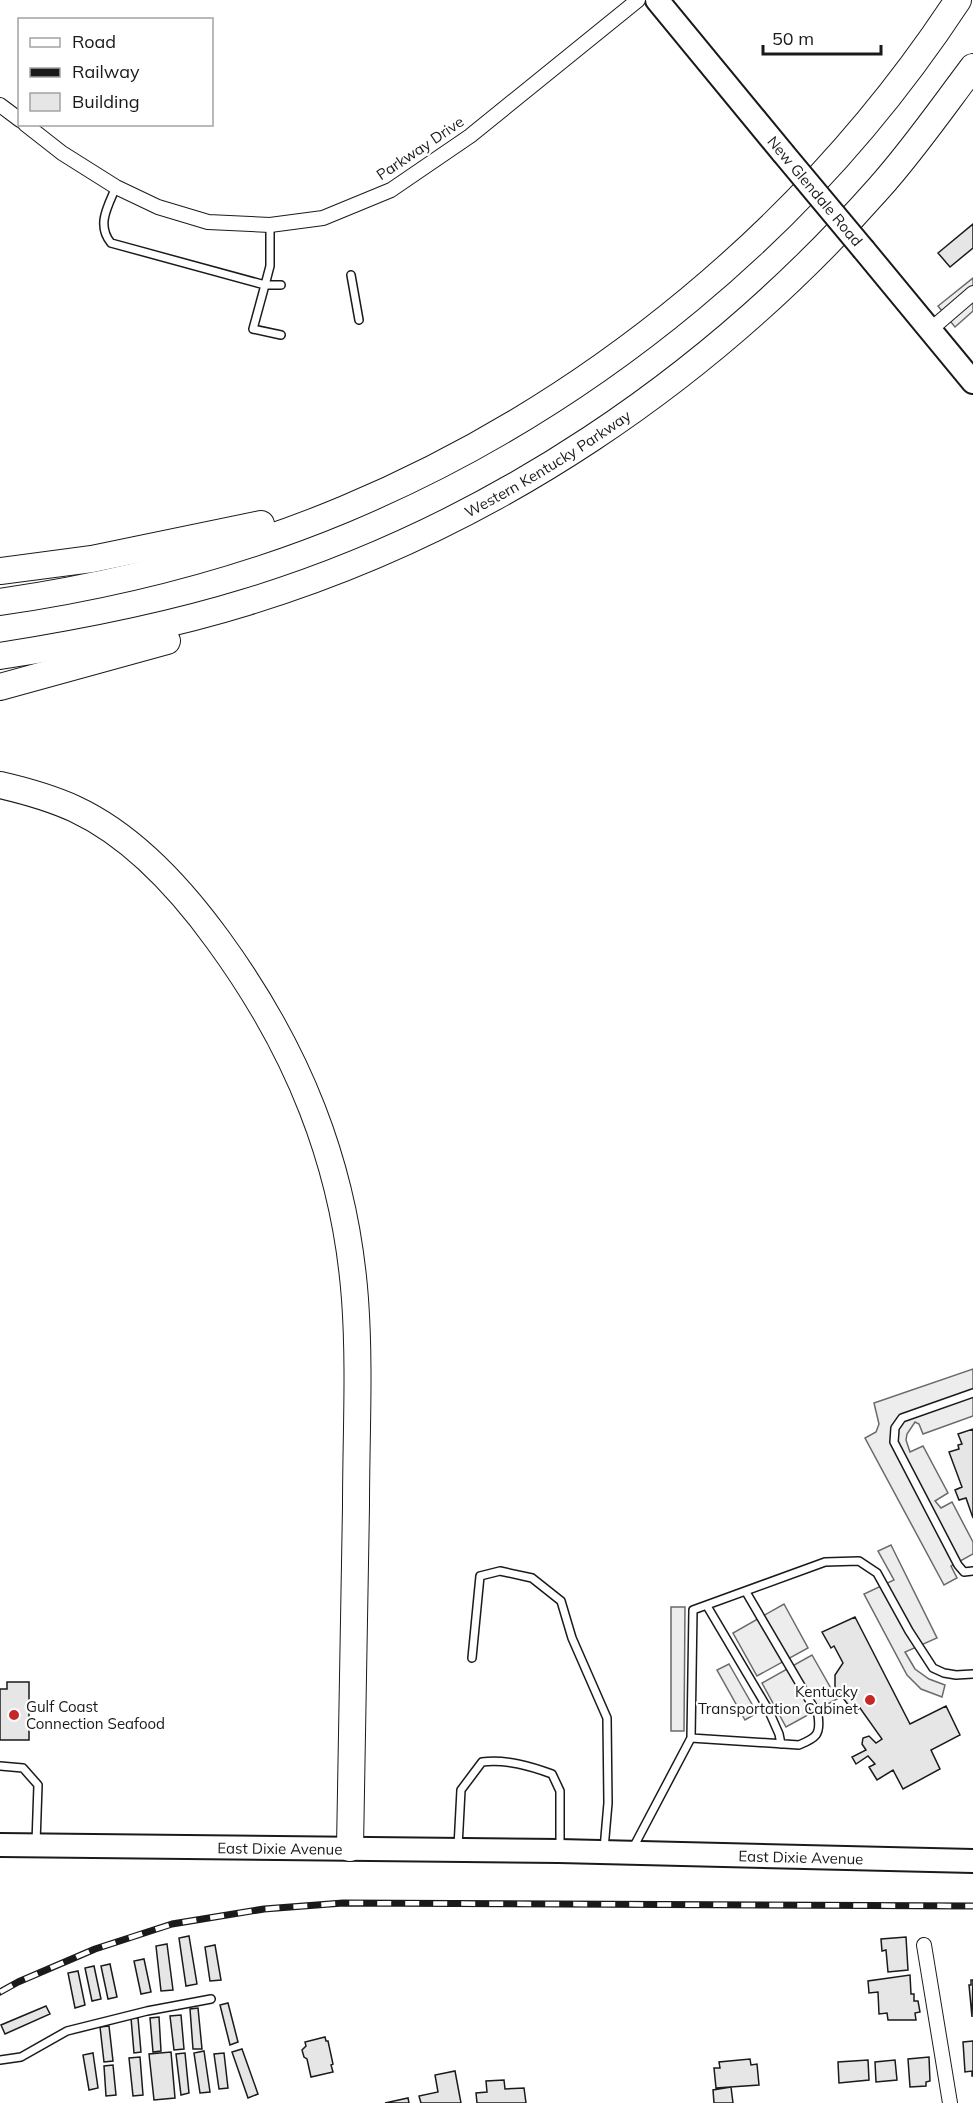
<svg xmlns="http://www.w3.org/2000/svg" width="973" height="2103" font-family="Mulish,sans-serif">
  <rect width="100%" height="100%" fill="#fff"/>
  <path fill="#ededed" stroke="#6a6a6a" stroke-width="1.5" d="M973 278V311L955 327 938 306Z
    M973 1369V1416L923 1434 919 1424 915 1422 907 1434 906 1440 910 1452 923 1446 948 1493 935 1501 941 1508 952 1502 973 1542V1554L951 1566 957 1578 944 1585 865 1438 876 1432 879 1424 874 1403Z
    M891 1545 937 1638 905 1652 915 1669 929 1679 945 1685 942 1697 921 1689 907 1675 864 1594 894 1580 878 1551Z
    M784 1604 808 1648 757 1676 733 1633Z
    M671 1607H685L684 1731H671Z
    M812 1655 837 1699 786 1727 762 1683Z
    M729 1664 757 1713 745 1720 717 1670Z"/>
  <path fill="#e6e6e6" stroke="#1a1a1a" stroke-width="1.5" d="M973 224V248L950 267 938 253Z
    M973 1429V1518L966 1498 959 1500 955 1490 962 1487 949 1452 959 1449 958 1445 962 1444 958 1434Z
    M855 1617 910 1724 946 1706 960 1735 931 1750 940 1769 903 1789 893 1770 877 1780 869 1767 875 1764 868 1756 856 1764 852 1757 866 1750 862 1744 863 1738 869 1736 876 1743 882 1739 860 1708 854 1712 835 1688V1675L843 1663 834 1646 831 1648 822 1632Z
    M7 1682H29V1740H0V1689H7Z
    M189 1936 197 1984 186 1986 179 1938Z
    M906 1937 908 1970 888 1972 886 1950 882 1951 881 1939Z
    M167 1944 173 1990 161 1991 156 1946Z
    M215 1945 221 1980 210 1981 205 1947Z
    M144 1959 151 1992 141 1994 134 1961Z
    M110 1964 117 1997 108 1999 101 1966Z
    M94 1966 101 1999 92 2001 85 1968Z
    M78 1971 85 2005 75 2008 68 1973Z
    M910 1975 911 1994H914V2001H918L920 2012 915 2013 916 2020H888L887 2013 879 2014 878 1992 869 1993 868 1981Z
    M971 1980H973L972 2017 969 1985H971Z
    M228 2003 238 2042 230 2045 220 2005Z
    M46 2006 50 2014 5 2034 1 2025Z
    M198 2008 202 2049H193L190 2009Z
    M181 2015 184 2049 174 2050 170 2016Z
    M159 2017 161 2051 153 2052 150 2018Z
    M131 2018H138L141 2052 134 2053Z
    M109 2026 113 2061 104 2062 100 2027Z
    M325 2037 326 2041H328L333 2064 331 2065 333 2072 311 2077 307 2059 304 2057 302 2050 306 2046 305 2042Z
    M973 2041V2076H972V2071L965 2072 963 2042Z
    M242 2049 258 2094 248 2098 232 2052Z
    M204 2051 210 2092 200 2093 194 2053Z
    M171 2052 175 2098 154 2100 149 2054Z
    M93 2053 98 2088 89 2090 83 2055Z
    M185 2053 189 2093 181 2095 176 2054Z
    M224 2053 228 2088 219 2089 214 2054Z
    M140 2057 143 2095 133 2096 129 2058Z
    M929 2057 930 2081 926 2082V2086L910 2087 908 2059Z
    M750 2059 751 2065 757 2064 759 2085 716 2088 714 2068H720L719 2062Z
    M868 2060 869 2080 839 2083 838 2062Z
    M895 2060 897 2080 876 2082 875 2062Z
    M113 2065 116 2095 106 2096 104 2066Z
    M455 2071 461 2103H421L419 2096 438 2092 435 2075Z
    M504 2080 505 2089 524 2088 526 2103H477L476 2093 487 2092 486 2081Z
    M731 2087 733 2103H714L713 2090Z
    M408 2098 409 2103H385Z"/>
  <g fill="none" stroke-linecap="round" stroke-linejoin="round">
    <g stroke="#1a1a1a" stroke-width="10">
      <path id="service" d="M116 187C108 206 96 225 111 243L265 285 270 266V225
        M351 275 359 320
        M281 335 253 329 265 285H281
        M973 1393 902 1418 895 1428 894 1442 958 1565 964 1572 973 1571
        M707 1606 768 1709 779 1734 781 1744
        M472 1658 480 1576 500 1571 532 1578 561 1601 572 1638 607 1718 608 1803 604 1849
        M691 1738 799 1745C816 1738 821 1735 818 1715L746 1592
        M0 1766 23 1768 38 1785 36 1843
        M458 1847 461 1790 482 1762C506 1759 530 1766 552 1774L560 1791V1849
        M633 1848 691 1738 693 1610 825 1562 859 1561 877 1573 909 1631 933 1668 944 1673 956 1675 973 1674
        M0 2060 21 2057 67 2031 147 2011 211 1999"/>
    </g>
    <g stroke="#1a1a1a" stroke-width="16">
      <path id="minor" d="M0 105 20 120
        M25 124 62 153 116 187 158 207 208 222 270 225 323 218 391 190 470 136 638 0
        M930 330 973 293
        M924 1945 950 2103"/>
    </g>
    <g stroke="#1a1a1a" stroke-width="26">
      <g id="primary">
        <path d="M657 0 783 153"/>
        <path d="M864 250 973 382"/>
        <path id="s1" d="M0 1845 559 1851 973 1861"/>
      </g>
    </g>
    <g stroke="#1a1a1a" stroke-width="28">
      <g id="motorway">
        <path d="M0 571 92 559 261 524"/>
        <path d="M0 602C117 585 235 555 345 509 593 405 811 224 958 0"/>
        <path id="s2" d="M0 656C83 643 166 627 247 602 492 527 710 379 879 188 913 150 942 108 973 67"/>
        <path d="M0 687 167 641"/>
        <path d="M0 785C26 791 51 798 75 809 133 836 181 889 218 940 297 1048 345 1164 355 1299 360 1368 356 1437 356 1506 354 1620 352 1734 350 1848"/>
      </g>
    </g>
    <use href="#service" stroke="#fff" stroke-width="7"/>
    <use href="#minor" stroke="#fff" stroke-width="14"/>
    <use href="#primary" stroke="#fff" stroke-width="22"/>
    <use href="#motorway" stroke="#fff" stroke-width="26"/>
    <g stroke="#1a1a1a" stroke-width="7">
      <path id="rail" d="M0 1992 18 1982 95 1949 172 1924 264 1909 343 1903 973 1906"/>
    </g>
    <use href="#rail" stroke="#fff" stroke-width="4.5" stroke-dasharray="14" stroke-linecap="butt"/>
    <g stroke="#1a1a1a" stroke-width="26" stroke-linecap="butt">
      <path id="primary-bridge" d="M783 153 864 250"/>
    </g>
    <use href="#primary-bridge" stroke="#fff" stroke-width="22"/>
  </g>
  <g fill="#c62828" stroke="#fff" stroke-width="2">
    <circle cx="870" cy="1700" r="6"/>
    <circle cx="14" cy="1715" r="6"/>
  </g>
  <g text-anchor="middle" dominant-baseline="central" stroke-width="4.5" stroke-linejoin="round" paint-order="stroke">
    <g font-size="15" fill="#1a1a1a" stroke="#fff">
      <text transform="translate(420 148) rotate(-34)">Parkway Drive</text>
      <text transform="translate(815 191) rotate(50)">New Glendale Road</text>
      <text stroke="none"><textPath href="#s2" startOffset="585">Western Kentucky Parkway</textPath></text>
      <text stroke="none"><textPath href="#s1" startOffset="280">East Dixie Avenue</textPath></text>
      <text stroke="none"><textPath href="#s1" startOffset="801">East Dixie Avenue</textPath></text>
    </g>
    <g font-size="15" fill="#1a1a1a" stroke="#fff" text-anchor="end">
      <text x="858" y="1691">Kentucky<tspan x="858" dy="17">Transportation Cabinet</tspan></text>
      <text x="26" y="1706" text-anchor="start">Gulf Coast<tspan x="26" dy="17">Connection Seafood</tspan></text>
    </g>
  </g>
  <rect x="18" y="18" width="195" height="108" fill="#ffffff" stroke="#a3a3a3" stroke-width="1.5"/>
  <rect x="30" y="38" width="30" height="9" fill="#ffffff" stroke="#a3a3a3" stroke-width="1.5"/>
  <text x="72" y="48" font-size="18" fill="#1a1a1a">Road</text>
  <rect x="30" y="68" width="30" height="9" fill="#1a1a1a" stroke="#a3a3a3" stroke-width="1.5"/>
  <text x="72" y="78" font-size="18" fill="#1a1a1a">Railway</text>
  <rect x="30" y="93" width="30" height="18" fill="#e6e6e6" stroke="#a3a3a3" stroke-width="1.5"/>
  <text x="72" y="108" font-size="18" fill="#1a1a1a">Building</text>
  <path d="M763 45v9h118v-9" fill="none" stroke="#1a1a1a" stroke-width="3"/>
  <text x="772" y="45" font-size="18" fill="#1a1a1a" stroke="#ffffff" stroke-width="4.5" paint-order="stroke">50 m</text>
</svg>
